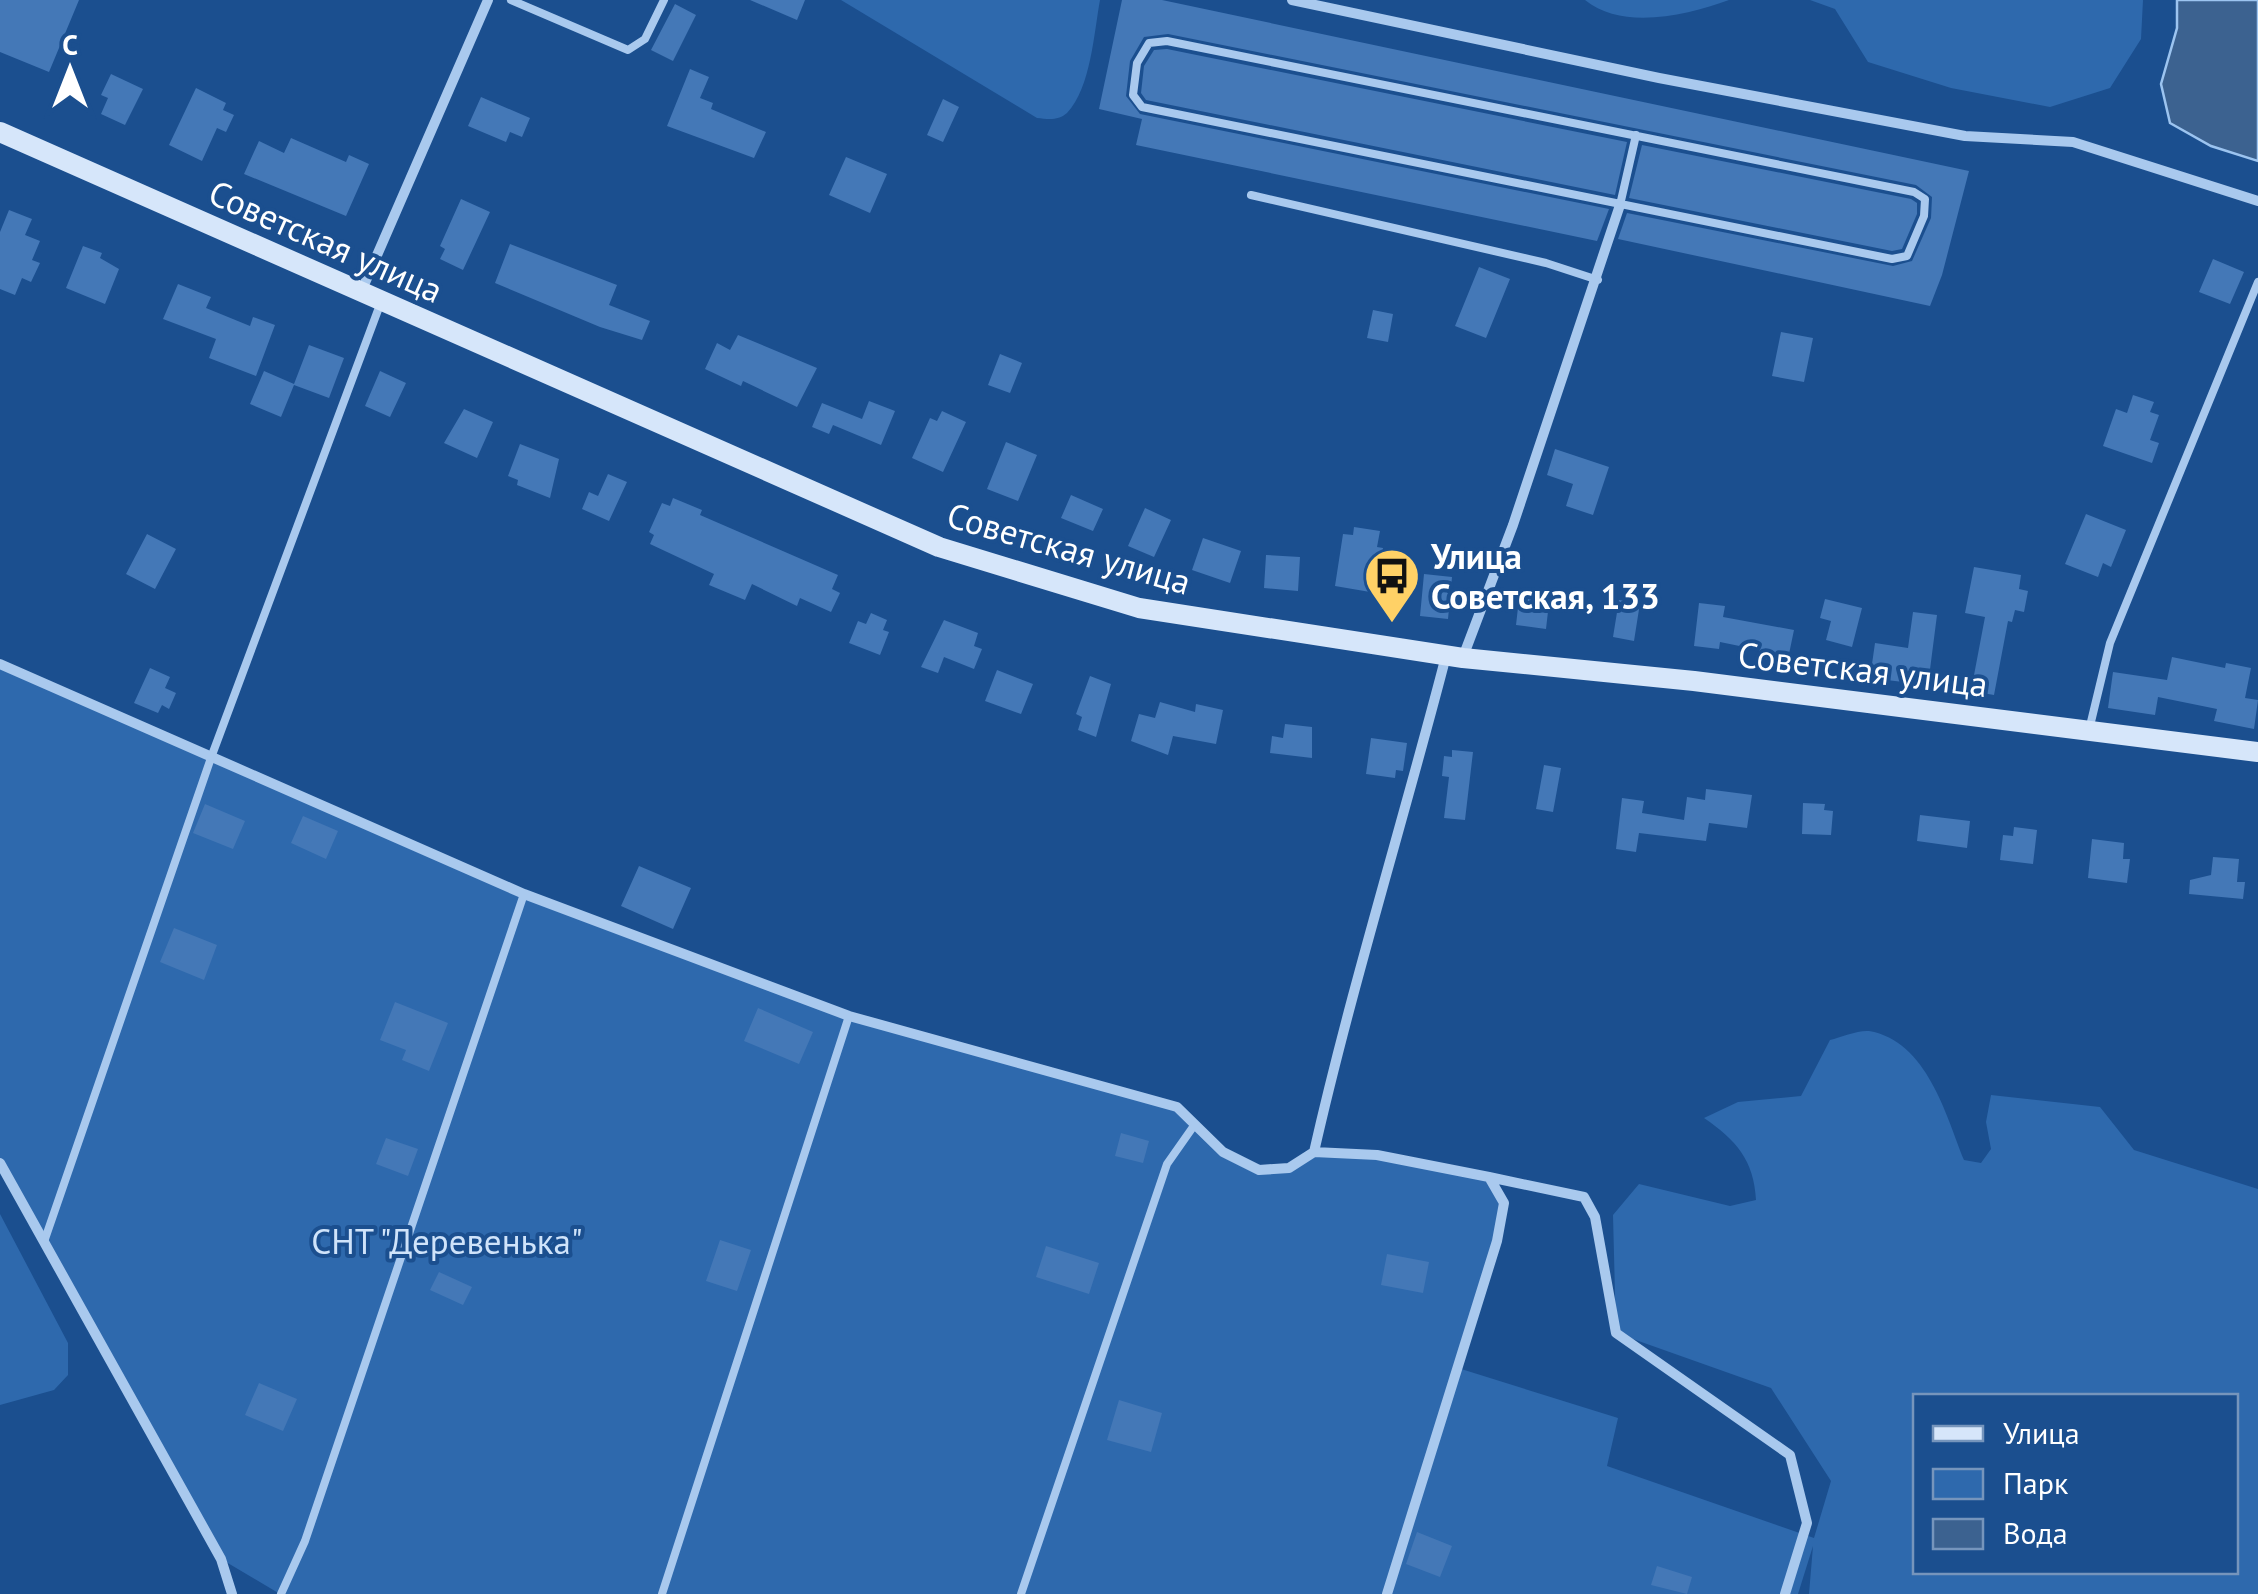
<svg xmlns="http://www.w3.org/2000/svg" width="2258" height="1594" font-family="'PT Sans',sans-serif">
  <rect width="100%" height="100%" fill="#1b4f8f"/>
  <path fill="#2e69ad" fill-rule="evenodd" d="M841 0H1100C1094 32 1091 88 1067 113 1058 121 1048 119 1037 118Z
    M1585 0H1729C1687 15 1623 31 1585 0Z
    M1810 0H2143L2141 39 2110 88 2050 107 1951 88 1868 62 1835 9Z
    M0 664 524 894 849 1016 1177 1107C1191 1125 1241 1168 1263 1170 1287 1172 1300 1153 1320 1153 1377 1152 1433 1166 1489 1177L1504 1203 1458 1368 1618 1418 1607 1466 1814 1538 1831 1481 1771 1388 1616 1333 1613 1215 1639 1184 1730 1206 1756 1200C1754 1160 1736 1140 1704 1118L1738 1102 1801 1096 1830 1040C1841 1037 1858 1030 1869 1031 1927 1041 1946 1115 1964 1160L1981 1163 1991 1149 1986 1122 1991 1095 2100 1107 2134 1150 2258 1189V1594H1809L1813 1546 1798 1594H280L221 1559 0 1163ZM1916 1396H2236V1572H1916Z
    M0 1214 68 1343V1375L54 1390 0 1405Z"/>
  <path fill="#3c6290" stroke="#9cc4f0" stroke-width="2.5" d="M2177 0H2258V161L2211 146 2170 123 2161 84 2177 28Z"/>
  <path fill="#4478b7" d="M0 0H79L49 72 0 52Z
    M750 0H805L797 20Z
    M1122 0H1162L1969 171 1942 275 1930 306 1618 239 1627 213 1893 266 1912 261 1931 218 1932 197 1916 185 1168 34 1144 37 1130 61 1126 96 1140 114 1609 209 1597 241 1136 145 1142 119 1099 109Z
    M675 4 696 15 673 61 651 50Z
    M1167 49 1627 142 1615 195 1146 100 1141 93 1144 66 1154 50Z
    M690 69 709 77 700 98 713 103 711 109 766 132 754 158 667 126Z
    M111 74 143 89 125 125 101 114 108 98 101 95Z
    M196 88 226 103 223 110 234 115 226 132 217 128 202 161 169 145Z
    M481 97 530 118 522 137 510 132 506 142 468 126Z
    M943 99 959 107 943 142 927 135Z
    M291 138 346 162 349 155 369 164 346 216 244 174 259 141 284 153Z
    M1642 145 1911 199 1917 203V214L1902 249 1892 251 1629 198Z
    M846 157 887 174 870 213 829 195Z
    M461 199 490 212 463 270 440 259 445 249 440 246Z
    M9 210 32 219 25 235 40 241 32 260 40 263 31 282 22 278 15 295 0 289V232Z
    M510 244 617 285 609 305 650 321 642 340 600 327 495 283Z
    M83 246 102 253 100 258 119 269 105 304 66 288Z
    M2213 259 2244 272 2230 304 2199 292Z
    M1479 267 1510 279 1486 338 1455 326Z
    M178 284 211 297 206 308 250 326 253 317 275 325 256 376 209 358 216 339 163 319Z
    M1373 310 1393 314 1388 342 1367 338Z
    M1781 332 1813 338 1804 382 1772 376Z
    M738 335 817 368 797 407 743 381 741 386 705 369 717 343 730 350Z
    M309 345 344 358 329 398 294 385 281 417 250 404 264 371 294 384Z
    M1000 354 1022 363 1010 393 988 385Z
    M380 371 406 383 390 417 365 406Z
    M2133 395 2154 402 2150 412 2159 415 2150 440 2159 443 2152 463 2103 446 2116 409 2127 413Z
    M869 401 895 411 881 445 833 425 829 434 812 427 822 403 862 419Z
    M464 409 493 422 477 458 444 443Z
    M942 411 966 422 943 472 912 458 930 418 937 421Z
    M1006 442 1037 455 1018 501 987 489Z
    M520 444 559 459 550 498 517 485 518 480 508 476Z
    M1555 449 1609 467 1593 515 1566 506 1573 484 1547 475Z
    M608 474 627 482 609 521 582 509 589 492 598 496Z
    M1071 495 1103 509 1093 531 1061 518Z
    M673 498 702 510 700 515 838 575 832 589 840 593 831 612 800 598 797 606 752 584 745 600 709 585 714 574 650 544 654 535 649 532 662 503 670 506Z
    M1145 508 1171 520 1154 557 1128 546Z
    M2086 514 2126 530 2111 567 2103 563 2098 577 2065 564Z
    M1354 527 1380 531 1377 547 1383 548 1376 593 1335 586 1343 534 1353 535Z
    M147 534 176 549 155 589 126 574Z
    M1203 538 1241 551 1230 583 1192 570Z
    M1266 555 1300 557 1298 591 1264 588Z
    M1974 567 2021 575 2019 589 2028 591 2024 612 2015 610 2012 622 2008 621 1994 695 1971 691 1985 617 1965 613Z
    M1424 574 1452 577 1448 619 1420 616Z
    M1520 590 1550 594 1546 629 1516 625Z
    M1825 599 1862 608 1852 647 1826 640 1831 621 1820 618Z
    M1619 600 1640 603 1634 641 1613 637Z
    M1699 603 1725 606 1723 617 1794 630 1789 654 1779 652 1777 661 1758 658 1759 650 1720 642 1719 649 1694 646Z
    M1913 612 1937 615 1928 685 1870 678 1875 643 1908 648Z
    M871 613 887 620 883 630 889 632 880 655 849 643 858 621 866 624Z
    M944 620 978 633 974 646 982 649 974 669 944 657 938 673 921 667Z
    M2172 657 2225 668 2226 663 2251 668 2245 698 2258 700 2254 729 2214 721 2217 709 2158 697 2155 715 2108 708 2113 672 2167 680Z
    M150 668 170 677 165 688 176 693 169 709 162 705 158 713 134 703Z
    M997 670 1033 684 1021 714 985 701Z
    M1090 676 1111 684 1096 737 1078 730 1082 717 1076 714Z
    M1160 702 1195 712 1196 704 1223 710 1216 744 1173 736 1168 755 1131 741 1139 714 1155 718Z
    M1285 724 1312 727V758L1270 753 1272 736 1283 738Z
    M1371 738 1407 743 1403 771 1396 770 1395 778 1366 774Z
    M1452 750 1473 752 1465 820 1444 818 1449 777 1442 776 1444 756 1452 757Z
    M1544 765 1561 768 1553 812 1536 809Z
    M1706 789 1752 795 1747 828 1709 823 1706 841 1639 833 1636 852 1616 849 1622 798 1644 801 1642 813 1684 820 1687 797 1705 800Z
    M1803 803 1825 804 1824 810 1833 811 1831 835 1802 834Z
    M205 804 245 821 233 849 193 833Z
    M1920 815 1970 821 1967 848 1917 841Z
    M303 816 338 831 326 859 291 843Z
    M2014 827 2037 830 2033 864 2000 860 2003 835 2013 836Z
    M2092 839 2124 843 2123 859H2130L2127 883 2088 878Z
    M2213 857 2239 859 2237 882H2245L2243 899 2189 894 2190 880 2211 875Z
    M639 866 691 888 673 929 621 906Z
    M174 928 217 945 204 980 160 962Z
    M395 1002 448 1023 429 1071 402 1060 406 1050 380 1040Z
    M758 1008 813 1032 799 1064 744 1041Z
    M1121 1133 1149 1141 1143 1163 1115 1156Z
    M386 1138 418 1149 408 1176 376 1164Z
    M720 1240 751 1250 737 1291 706 1281Z
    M1046 1246 1099 1263 1089 1294 1036 1277Z
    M1387 1254 1429 1262 1423 1293 1381 1285Z
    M439 1272 472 1287 463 1305 430 1290Z
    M259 1383 297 1399 283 1431 245 1415Z
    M1119 1400 1162 1413 1151 1452 1107 1440Z
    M1417 1532 1452 1546 1440 1577 1406 1564Z
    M1657 1566 1692 1577 1687 1594 1651 1585Z"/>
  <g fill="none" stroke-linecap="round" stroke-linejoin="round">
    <path stroke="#a9c9ee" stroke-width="8" d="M511 0 628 50 645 39 664 0
      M1167 41 1914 192 1925 199 1924 216 1907 256 1892 259 1142 107 1133 95 1137 63 1149 43Z
      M1251 195 1546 263 1598 280
      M1620 205 1636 135
      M2089 730 2110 643 2258 282
      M45 1239 212 755 381 302
      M281 1594 305 1541 524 894
      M662 1594 849 1016
      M1021 1594 1167 1164 1193 1127"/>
    <path stroke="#a9c9ee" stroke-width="10" d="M1292 0 1659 78 1965 136 2073 142 2258 201
      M361 292 488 0
      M1463 657 1513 525 1620 205
      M0 664 524 894 849 1016 1177 1107 1223 1152 1259 1170 1289 1168 1314 1152C1352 985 1403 822 1446 656
      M1314 1152 1377 1155 1489 1177 1504 1203 1497 1241 1387 1594
      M0 1163 221 1559 232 1594
      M1489 1177 1584 1197 1595 1217 1616 1333 1790 1455 1807 1523 1785 1594"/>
    <path stroke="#d6e6fa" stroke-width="20" d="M0 132 939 547 1139 608 1463 658 1694 681 2258 752"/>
  </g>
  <defs>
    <g id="bus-pin" transform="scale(2.875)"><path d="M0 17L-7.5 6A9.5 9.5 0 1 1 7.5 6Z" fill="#ffd166" stroke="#1b4f8f"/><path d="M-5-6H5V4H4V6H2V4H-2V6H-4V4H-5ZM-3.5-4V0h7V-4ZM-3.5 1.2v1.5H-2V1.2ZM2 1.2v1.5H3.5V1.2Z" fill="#111"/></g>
  </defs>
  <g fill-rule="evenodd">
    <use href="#bus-pin" x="1392" y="576"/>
  </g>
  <g text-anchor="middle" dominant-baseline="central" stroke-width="8" stroke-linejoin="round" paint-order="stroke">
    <g font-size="35" fill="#fff" stroke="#1b4f8f">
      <text transform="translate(326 241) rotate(24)">Советская улица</text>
      <text transform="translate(1069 548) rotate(16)">Советская улица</text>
      <text transform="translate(1863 669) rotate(7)">Советская улица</text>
    </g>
    <g font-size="35" font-weight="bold" fill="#fff" stroke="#1b4f8f" text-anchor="start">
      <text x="1431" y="556">Улица<tspan x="1431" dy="40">Советская, 133</tspan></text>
    </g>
    <g font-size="35" fill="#cfe3fa" stroke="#1b4f8f">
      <text x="447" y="1241">СНТ "Деревенька"</text>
    </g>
  </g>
  <rect x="1913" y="1394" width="325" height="180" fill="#1b4f8f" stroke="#7695bc" stroke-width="2.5"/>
  <rect x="1933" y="1426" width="50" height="15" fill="#d6e6fa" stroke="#7695bc" stroke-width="2.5"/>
  <text x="2003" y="1444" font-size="30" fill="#ffffff">Улица</text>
  <rect x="1933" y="1469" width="50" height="30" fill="#2e69ad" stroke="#7695bc" stroke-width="2.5"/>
  <text x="2003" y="1494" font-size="30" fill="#ffffff">Парк</text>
  <rect x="1933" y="1519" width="50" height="30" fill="#3c6290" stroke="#7695bc" stroke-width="2.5"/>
  <text x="2003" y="1544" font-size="30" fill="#ffffff">Вода</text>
  <g transform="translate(70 70)" stroke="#1b4f8f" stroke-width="8" paint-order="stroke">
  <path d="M0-8L18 38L0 25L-18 38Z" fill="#ffffff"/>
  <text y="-15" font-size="28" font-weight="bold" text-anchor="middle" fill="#ffffff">С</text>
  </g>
</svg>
